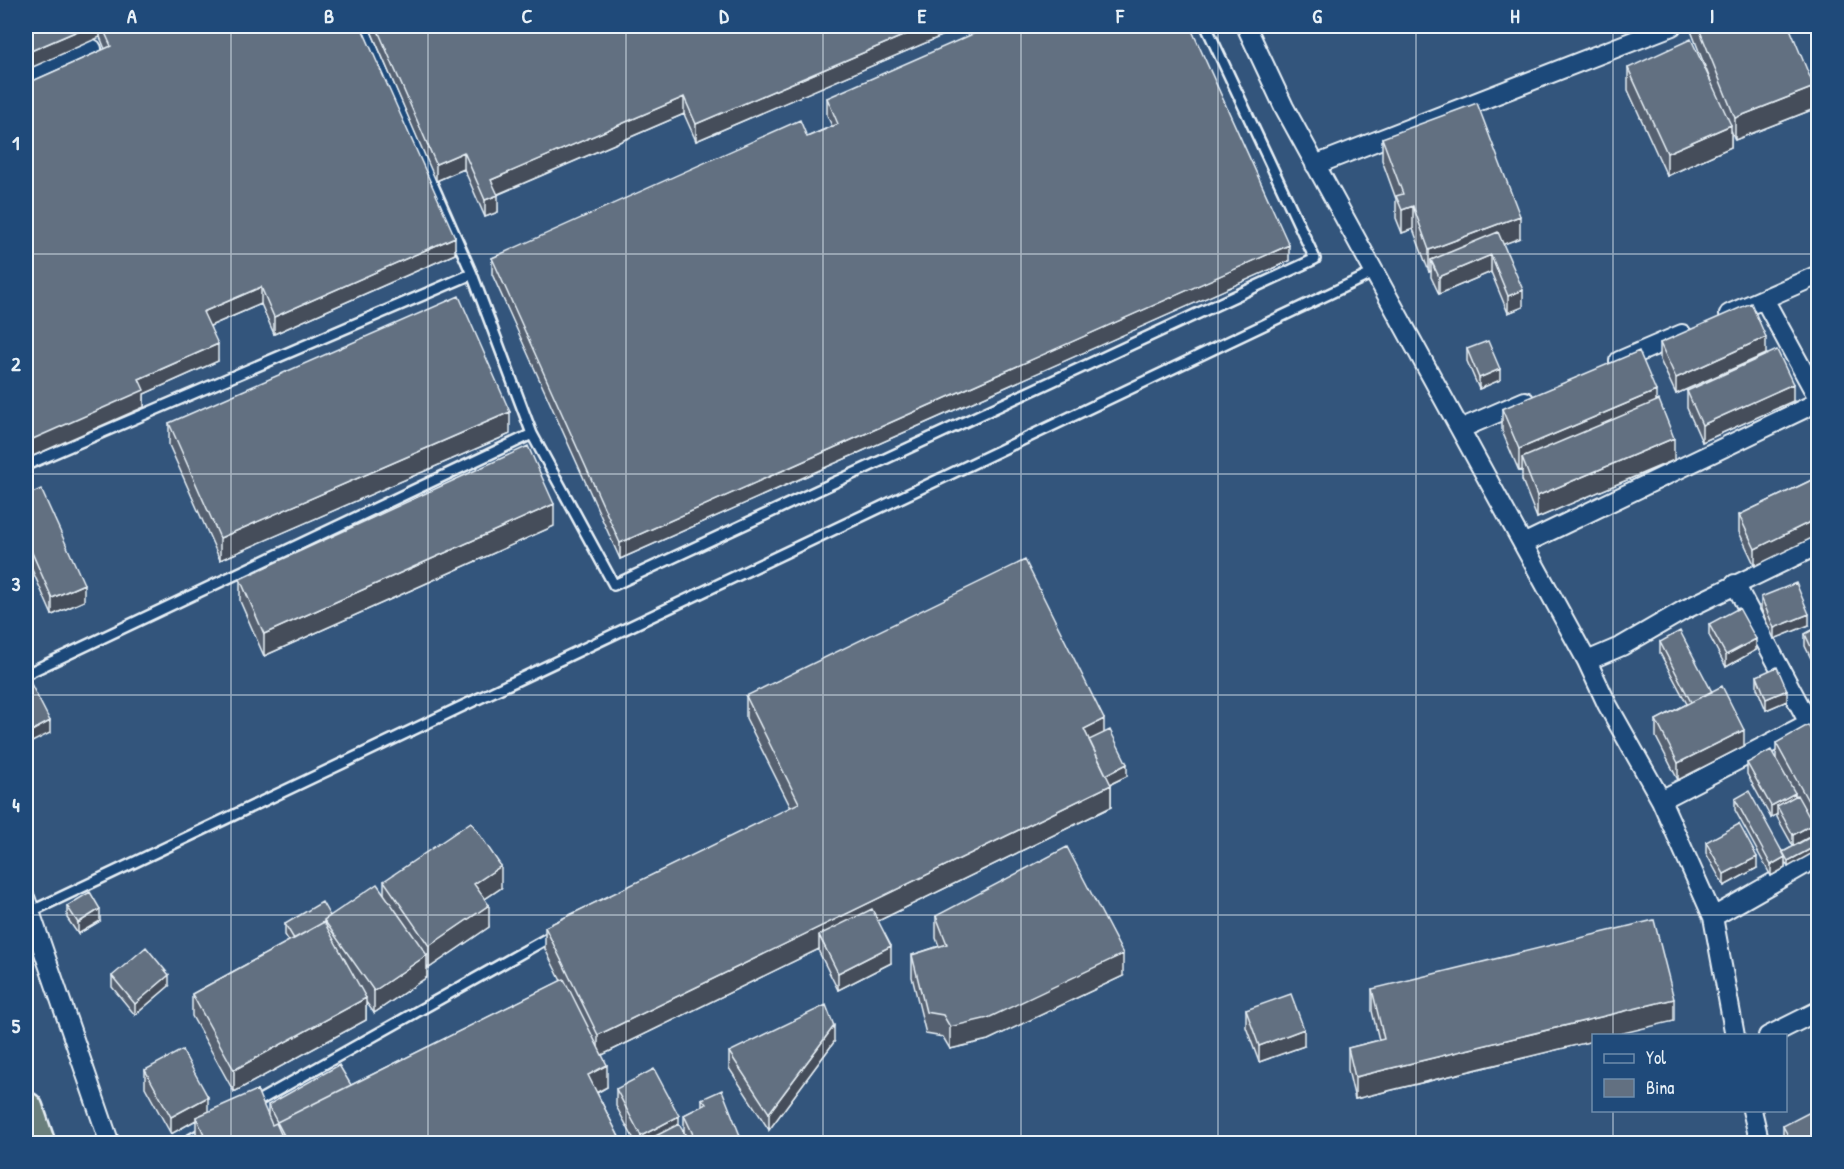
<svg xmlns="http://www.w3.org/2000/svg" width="1844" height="1169" font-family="'Patrick Hand',sans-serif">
  <rect width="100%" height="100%" fill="#33557c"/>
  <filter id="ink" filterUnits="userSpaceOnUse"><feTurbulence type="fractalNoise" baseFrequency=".0167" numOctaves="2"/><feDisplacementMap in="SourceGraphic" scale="12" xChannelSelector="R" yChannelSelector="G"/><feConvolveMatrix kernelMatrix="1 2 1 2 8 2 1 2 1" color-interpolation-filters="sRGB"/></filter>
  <g filter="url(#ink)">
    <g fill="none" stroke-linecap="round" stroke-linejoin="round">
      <g stroke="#e8f1f8" stroke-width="14">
        <path id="lane" d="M363 26 472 274 532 434 614 585 1315 259 1206 26
          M26 465 472 274
          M26 674 532 434
          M30 912 1375 272
          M251 1105 555 934
          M183 1144 207 1130"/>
      </g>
      <g stroke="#e8f1f8" stroke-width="22">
        <path id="street" d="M1246 26 1284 107 1587 661 1607 704 1661 800 1713 917 1735 1036
          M26 78 92 49
          M1315 165 1672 26
          M1764 299 1818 398
          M1729 314 1818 275
          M1619 361 1682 334
          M1460 429 1525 401
          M1523 544 1818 402
          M1735 584 1818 740
          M1587 661 1622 646 1684 610 1818 545
          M1661 800 1809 723
          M26 900 110 1144
          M1713 917 1818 857
          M1768 1036 1818 1011
          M1752 1110 1760 1144"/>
      </g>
      <g stroke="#e8f1f8" stroke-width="38">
        <path id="highway" d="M26 1109 38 1144"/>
      </g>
      <use href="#lane" stroke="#1f4a7a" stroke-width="9"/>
      <use href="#street" stroke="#1f4a7a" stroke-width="18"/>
      <use href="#highway" stroke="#6b7f7c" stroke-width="33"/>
    </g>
    <path fill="#54606f" stroke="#e8f1f8" stroke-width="1.5" d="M26 26H361L455 254 274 334 261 304 210 326 218 361 144 394V407L26 459V84L105 49 100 37Z
      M369 26H965L696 141 684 114 497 195 498 212 485 217 464 169 436 181Z
      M1690 26H1789L1814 109 1735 140 1731 130V147L1667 176 1628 90V68L1713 87 1690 28Z
      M827 98 1289 261 620 559 492 274V258L807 137 832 126 827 115Z
      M1382 138 1520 238 1503 244 1523 307 1508 313 1491 272 1439 294 1431 277V271L1429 272 1413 229 1402 233 1396 218V199L1382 160Z
      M1660 343 1766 354 1676 394 1660 360Z
      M1467 349 1500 380 1479 389 1467 361Z
      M1687 391 1793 401 1702 442 1687 408Z
      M1656 401 1674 460 1537 518 1522 480V470L1519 471 1502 431V409Z
      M169 423 510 434 220 560 169 445Z
      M1818 477 1755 566 1739 532V515Z
      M26 496 84 601 52 615 26 556Z
      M554 526 264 656 240 601V579Z
      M1761 597 1809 625 1774 639 1761 609Z
      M1709 624 1756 650 1726 667 1709 635Z
      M1818 627V673L1805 646V634Z
      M1660 642 1712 692 1744 746 1678 780 1656 737V720L1687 704 1660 653Z
      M1757 676 1787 701 1766 710 1757 688Z
      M746 696 1104 733 1127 776 1111 784V807L878 921 891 963 838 990 819 952V949L602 1055 607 1087 597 1093 622 1143H198L196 1139V1120L171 1134 145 1087V1070L208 1112 268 1114V1105L351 1085 561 981 545 949V927L791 808 746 718Z
      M1776 743 1818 744V836L1813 826 1793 846 1777 817V814L1771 818 1747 774V763L1776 758Z
      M1735 799 1783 852 1814 835 1788 867 1785 862V868L1771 876 1735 810Z
      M1706 842 1757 868 1724 886 1706 853Z
      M384 881 501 888 485 899 489 927 429 968 427 966V977L374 1013 366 1002V1020L234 1092 192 1016V994L289 941 285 935V924L330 916 384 894Z
      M67 906 100 921 78 934 67 918Z
      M936 916 1123 976 988 1040 950 1049 943 1037 926 1034 912 977V955L939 946 936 938Z
      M112 976 169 986 135 1015 112 987Z
      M1372 989 1674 1021 1593 1035V1041L1355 1099 1348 1070V1048L1379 1040 1372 1011Z
      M1246 1010 1304 1046 1259 1062 1246 1027Z
      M834 1042 769 1130 729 1068V1052Z
      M616 1089 679 1124 684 1132V1115L702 1106V1099L743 1143H689L686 1136V1143H636L616 1106Z
      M1783 1126 1818 1143H1786L1783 1138Z"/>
    <path fill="#454e5a" stroke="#e8f1f8" stroke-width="1.5" d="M89 26H100V37L26 70V53Z
      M926 26H965L696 141V124Z
      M1814 87V109L1735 140V118Z
      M684 97V114L491 197V180Z
      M1731 125V147L1667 176V153Z
      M464 152V169L436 181V164Z
      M498 195V212L485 217V200Z
      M1413 206V229L1402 233V210Z
      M1520 216V238L1435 270 1431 260V271L1429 272V250Z
      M455 237V254L274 334V317Z
      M1289 245V261L620 559V543Z
      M1491 255V272L1439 294V277Z
      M261 287V304L203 329V312Z
      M1523 290V307L1508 313V296Z
      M1766 337V354L1676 394V378Z
      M218 344V361L144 394V407L26 459V442L139 379Z
      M1500 369V380L1479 389V378Z
      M1793 384V401L1702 442V425Z
      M1656 391V413L1522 458V470L1519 471V449Z
      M510 412V434L220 560V538Z
      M1674 438V460L1537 518V496Z
      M554 504V526L264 656V634Z
      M1818 518V535L1755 566V549Z
      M84 584V601L52 615V598Z
      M1809 614V625L1774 639V628Z
      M1756 639V650L1726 667V655Z
      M1787 690V701L1766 710V699Z
      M1104 719V741L1092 747 1084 729Z
      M50 721V733L26 745V734Z
      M1744 730V746L1678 780V763Z
      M1127 764V776L1106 786V775Z
      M1111 785V807L825 947 819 935V949L598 1057V1035Z
      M1795 793V805L1777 806V814L1771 818V806Z
      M1813 824V835L1793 846V835Z
      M1818 845V850L1788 867V861Z
      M1757 857V868L1724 886V874Z
      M1785 857V868L1771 876V865Z
      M501 866V888L474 906V884Z
      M489 905V927L429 968V946Z
      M100 909V921L78 934V923Z
      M891 946V963L838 990V973Z
      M1123 954V976L988 1040 950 1049V1027Z
      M427 955V977L374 1013V991Z
      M169 975V986L135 1015V1004Z
      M366 998V1020L234 1092V1070Z
      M1674 999V1021L1615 1035H1593V1041L1355 1099V1077Z
      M834 1026V1042L769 1130V1113Z
      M1304 1029V1046L1259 1062V1046Z
      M607 1065V1087L588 1097V1075Z
      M208 1097V1114L196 1117V1120L171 1134V1117Z
      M679 1116V1133L641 1143V1136Z
      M686 1136V1143H672Z"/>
    <path fill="#627081" stroke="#e8f1f8" stroke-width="1.5" d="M26 26H89L26 53Z
      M102 26H361L455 237 274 317 261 287 203 312 218 344 139 379 144 390 26 442V84L111 46Z
      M376 26H926L696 124 684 97 491 180 498 195 485 200 464 152 436 164Z
      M991 26H1190L1289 245 620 543 492 258 800 120 807 137 838 124 827 98Z
      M1698 26H1789L1814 87 1735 118Z
      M1691 39 1731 125 1667 153 1628 68Z
      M1477 103 1520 216 1429 250 1413 206 1402 210 1396 196 1403 194 1382 138Z
      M1498 232 1523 290 1508 296 1491 255 1439 277 1431 260Z
      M459 296 510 412 220 538 169 423Z
      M1751 303 1766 337 1676 378 1660 343Z
      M1488 341 1500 369 1479 378 1467 349Z
      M1777 350 1793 384 1702 425 1687 391Z
      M1639 351 1656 391 1519 449 1502 409Z
      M1659 400 1674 438 1537 496 1522 458Z
      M528 446 554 504 264 634 240 579Z
      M1818 477V518L1755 549 1739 515Z
      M41 489 84 584 52 598 26 539V496Z
      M1025 560 1104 719 1084 729 1111 785 598 1035 545 927 799 803 746 696Z
      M1796 583 1809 614 1774 628 1761 597Z
      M1739 608 1756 639 1726 655 1709 624Z
      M1818 627V662L1805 634Z
      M1680 631 1712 692 1691 702 1660 642Z
      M1777 667 1787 690 1766 699 1757 676Z
      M30 682 50 721 26 734V684Z
      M1722 686 1744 730 1678 763 1656 720Z
      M1808 725 1818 744V819L1776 743Z
      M1110 730 1127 764 1106 775 1089 740Z
      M1771 750 1795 793 1771 806 1747 763Z
      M1749 791 1785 857 1771 865 1735 799Z
      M1797 795 1813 824 1793 835 1777 806Z
      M471 822 501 866 474 884 489 905 429 946 384 881Z
      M1739 824 1757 857 1724 874 1706 842Z
      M1814 835 1818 841V845L1788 861 1783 852Z
      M1067 847 1123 954 988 1018 950 1027 943 1015 926 1012 912 955 947 944 936 916Z
      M377 884 427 955 374 991 324 920Z
      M90 892 100 909 78 923 67 906Z
      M322 902 330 916 324 920V922L294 939 285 924Z
      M872 909 891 946 838 973 819 935Z
      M1654 920 1674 999 1355 1077 1348 1048 1384 1039 1372 989Z
      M324 922 366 998 234 1070 192 994Z
      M146 947 169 975 135 1004 112 976Z
      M564 979 607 1065 588 1075 622 1143H288L277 1122Z
      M1291 994 1304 1029 1259 1046 1246 1010Z
      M826 1005 834 1026 769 1113 729 1052Z
      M182 1050 208 1097 171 1117 145 1070Z
      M339 1065 351 1085 277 1122 268 1105Z
      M654 1069 679 1116 641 1136 616 1089Z
      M257 1090 272 1125 276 1123 285 1143H208L196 1117Z
      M722 1090 743 1143H697L684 1115 706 1104 702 1099Z
      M1818 1108V1142L1815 1143H1792L1783 1126Z
      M679 1124 686 1136 672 1143H642Z"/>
  </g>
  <path fill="none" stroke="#e8f1f8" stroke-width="1.5" stroke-opacity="0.55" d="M231 26V1144M428 26V1144M626 26V1144M823 26V1144M1021 26V1144M1218 26V1144M1416 26V1144M1613 26V1036M26 254H1818M26 474H1818M26 695H1818M26 915H1818M1613 1110V1144"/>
  <rect width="1844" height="1169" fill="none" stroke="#1f4a7a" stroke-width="66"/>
  <rect x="1592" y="1034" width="195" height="78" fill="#1f4a7a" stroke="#6f8dac" stroke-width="1.5"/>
  <rect x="1604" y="1054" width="30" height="9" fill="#1f4a7a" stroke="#6f8dac" stroke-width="1.5"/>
  <text x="1646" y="1064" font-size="18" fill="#e8f1f8">Yol</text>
  <rect x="1604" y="1079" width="30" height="18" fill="#627081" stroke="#6f8dac" stroke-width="1.5"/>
  <text x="1646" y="1094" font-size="18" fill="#e8f1f8">Bina</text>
  <rect x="33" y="33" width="1778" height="1103" fill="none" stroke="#e8f1f8" stroke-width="2"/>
  <g font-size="20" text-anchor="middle" font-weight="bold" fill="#e8f1f8">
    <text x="132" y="23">A</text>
    <text x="329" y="23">B</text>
    <text x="527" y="23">C</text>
    <text x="724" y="23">D</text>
    <text x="922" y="23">E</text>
    <text x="1120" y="23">F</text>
    <text x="1317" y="23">G</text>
    <text x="1515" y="23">H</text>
    <text x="1712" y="23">I</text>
    <text x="16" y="150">1</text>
    <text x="16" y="371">2</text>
    <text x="16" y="591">3</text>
    <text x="16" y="812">4</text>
    <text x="16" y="1033">5</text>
  </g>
</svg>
